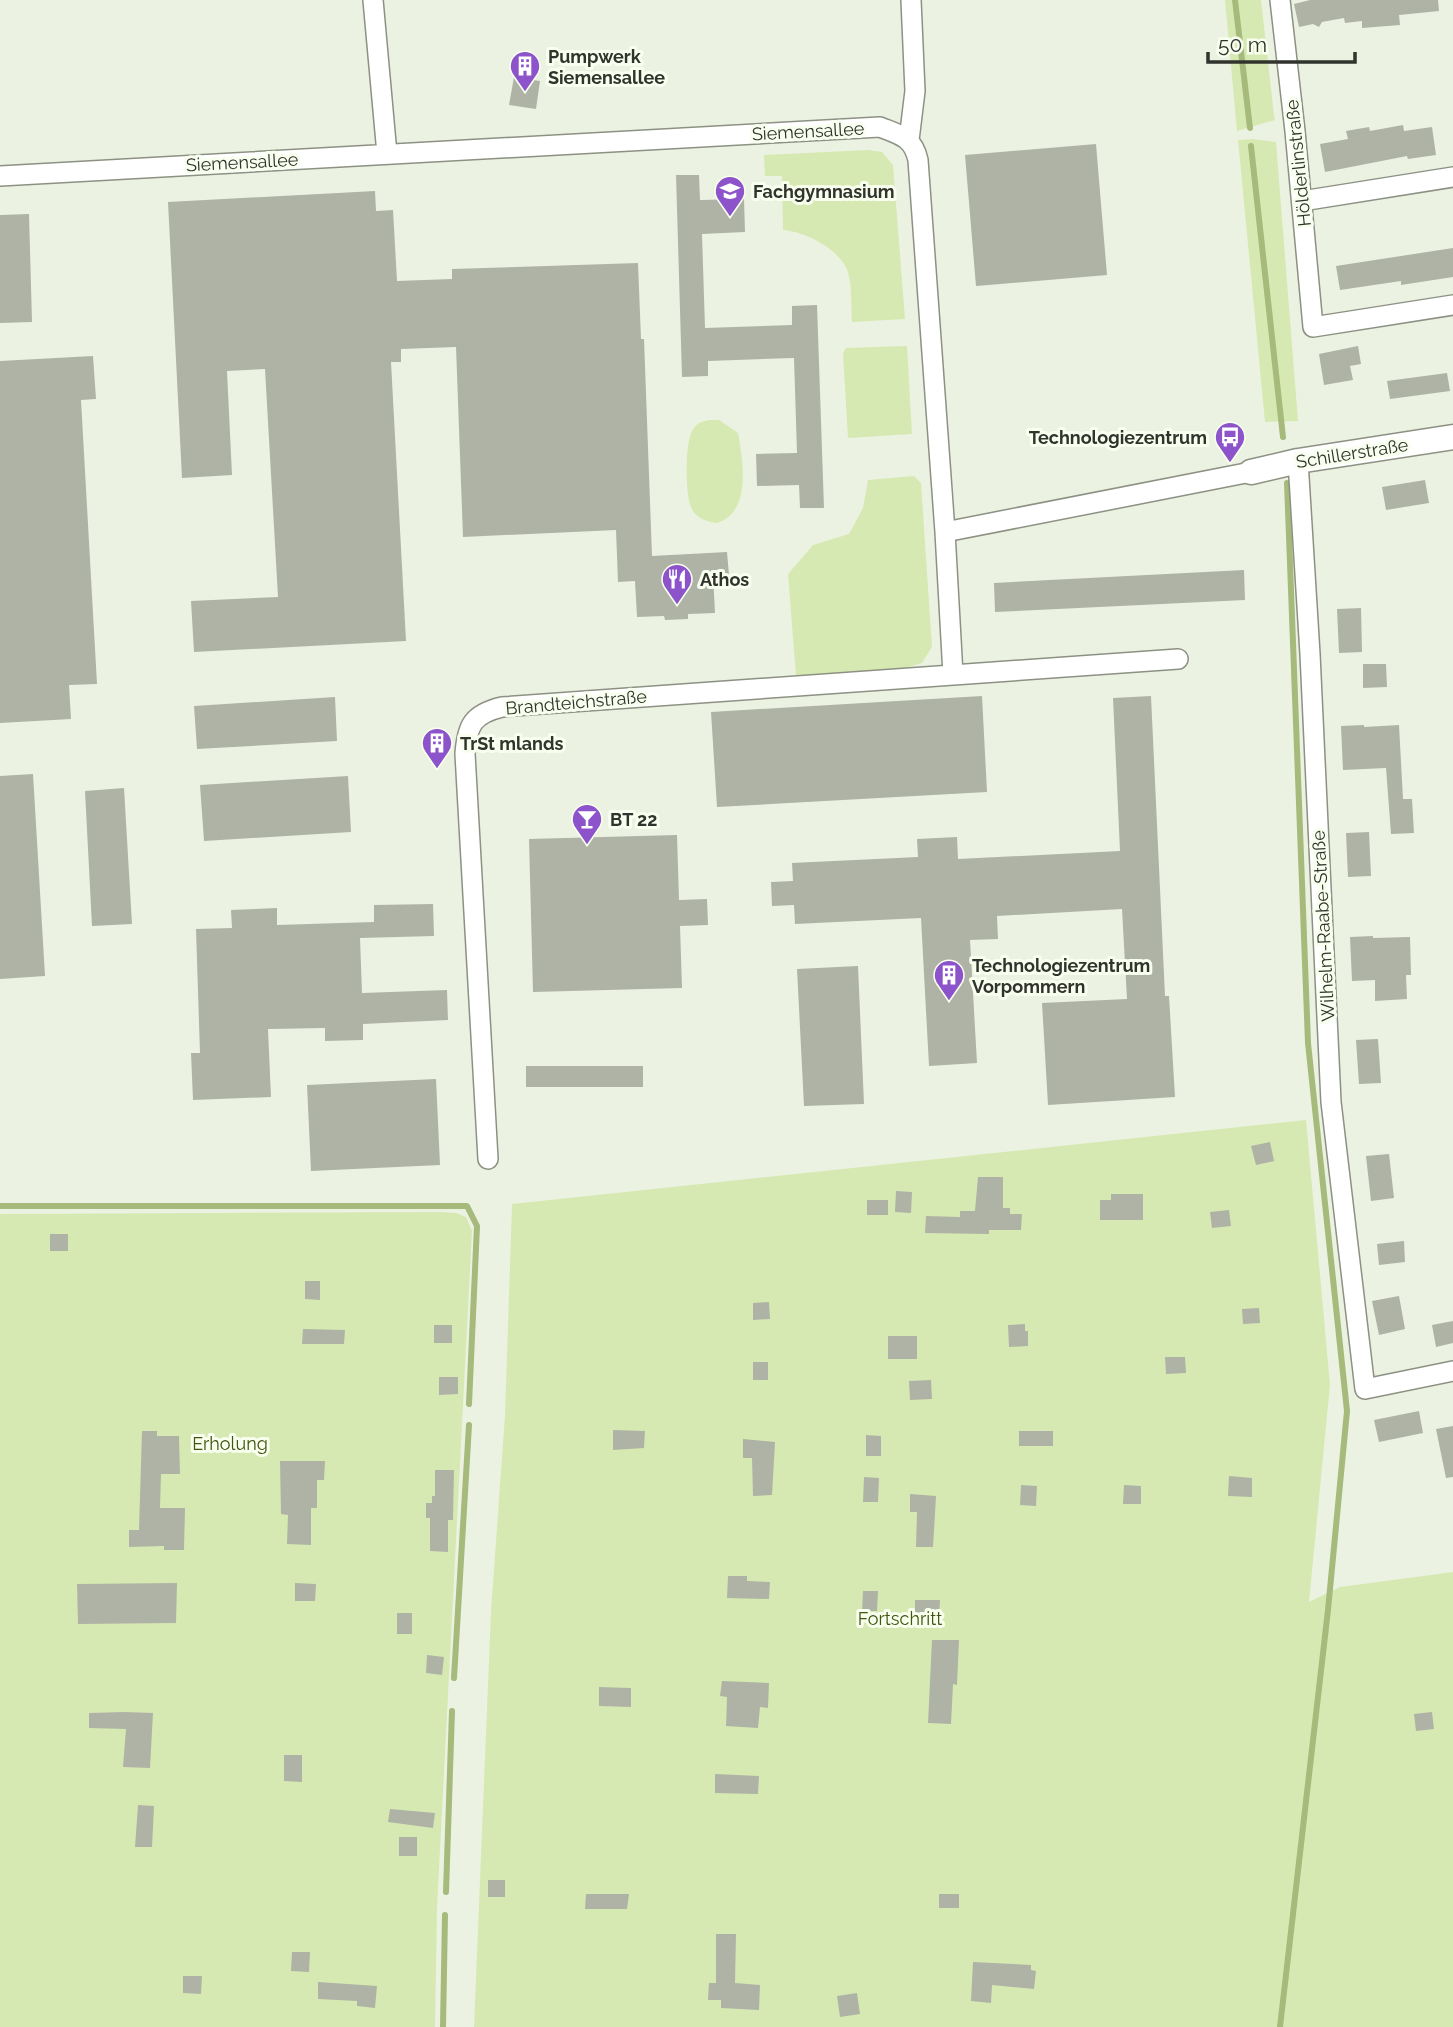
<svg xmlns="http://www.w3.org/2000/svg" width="1453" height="2027" font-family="Raleway,sans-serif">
  <rect width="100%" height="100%" fill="#ecf2e2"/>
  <path fill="#d7e9b2" d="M1225 0H1261L1274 115 1275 120 1237 131Z
    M1253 139 1276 142 1298 421 1265 422 1238 140Z
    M868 150 882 152 893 165 905 319 852 322C851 307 852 291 849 276 844 251 807 232 783 230L782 176H765L764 155Z
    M907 346 912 434 848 438 843 353 846 348Z
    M709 420H719L738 433C743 461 752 512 717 523 707 522 695 518 691 507 685 494 685 444 692 431 696 423 701 422 709 420Z
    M914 476 921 483 932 647 922 663 902 669 796 676 788 574 813 545 849 534 863 508 868 480Z
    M1306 1120 1330 1385 1309 1602 1340 1587 1453 1572V2027H474L491 1611 505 1415 512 1204Z
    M439 1212 456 1213 466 1217 472 1231 437 1908 435 2027H0V1214Z"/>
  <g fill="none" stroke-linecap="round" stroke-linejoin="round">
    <path stroke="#a5ba7b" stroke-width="6" d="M1235 0 1250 128
      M1251 146 1283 437
      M0 1206H467L477 1226 469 1404
      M454 1678 469 1425
      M446 1892 452 1711
      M443 2027 445 1915
      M1280 2027 1328 1610 1347 1411 1308 1043 1287 483"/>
  </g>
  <path fill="#aeb3a5" d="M1310 0H1438L1439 11 1399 15 1400 25 1362 28V21L1345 23 1344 18 1322 22 1319 27 1313 24 1299 27 1294 4Z
    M514 77 540 81 536 109 509 105Z
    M1403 125 1404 131 1432 127 1436 155 1408 159 1407 156 1325 172 1320 144 1348 139 1346 131 1369 127 1370 131Z
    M1096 144 1107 275 976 286 965 155Z
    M676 175H699L700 200 744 199 745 232 702 234 705 328 792 325V306L817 305 824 508H800L799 485 757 486 756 454 797 453 794 358 708 361V376L682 377Z
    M375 191 376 211 393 210 397 281 452 279V269L638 263 641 339H644L652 556 727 552 729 575H713L715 613 688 614V619L665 620 664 616 637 617 635 581 618 582 616 530 463 537 456 347 401 349V362H391L406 641 194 652 191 601 278 597 265 369 227 371 232 475 182 478 168 202Z
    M29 214 32 322 0 323V215Z
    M1453 248V277L1401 285V281L1340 290 1336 266Z
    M1358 346 1361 364 1350 366 1353 380 1324 385 1319 354Z
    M93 356 96 399 81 400 97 684 69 685 71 719 0 723V361Z
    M1447 373 1450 391 1390 399 1387 381Z
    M1425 480 1429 503 1386 510 1382 487Z
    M1244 570 1245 600 995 612 994 583Z
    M1361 608 1362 652 1339 653 1337 609Z
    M1363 664H1386L1387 687 1363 688Z
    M982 696 987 792 717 807 711 712Z
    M1151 696 1165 996H1169L1175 1097 1048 1105 1042 1003 1127 999 1122 909 997 916 998 939 970 940 977 1063 929 1066 921 918 795 924 794 905 772 906 771 882 793 881 792 863 918 857 917 839 957 837 958 859 1120 851 1113 698Z
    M335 697 337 741 197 749 194 706Z
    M1364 725V727L1399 725 1403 799H1412L1414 833 1391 834 1386 768 1343 770 1341 726Z
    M33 774 45 976 0 979V776Z
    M348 776 351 832 204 841 200 785Z
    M124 788 132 924 92 926 85 791Z
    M1369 832 1371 876 1348 877 1346 833Z
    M677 835 679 900 707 899 708 925 680 926 682 988 533 992 529 839Z
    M433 904 434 936 360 938 362 993 447 990 448 1020 363 1024V1040L325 1041V1028L268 1029 271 1097 193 1100 191 1053H200L196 929 232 928 231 910 277 908V925L374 922V905Z
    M1373 936V938L1410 937 1411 975H1406L1407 999 1375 1001V980L1352 981 1350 937Z
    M858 966 864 1104 804 1106 797 969Z
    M1378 1039 1381 1083 1359 1084 1356 1040Z
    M526 1066H643V1087H526Z
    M436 1079 440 1165 311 1171 307 1085Z
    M1270 1142 1274 1161 1256 1165 1251 1146Z
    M1389 1154 1394 1198 1371 1201 1366 1156Z
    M978 1177H1003V1208H1010V1214H1022L1021 1230H989V1234L925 1233 926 1216 960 1217V1211H975Z
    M896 1191 912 1192 911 1213 895 1212Z
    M1111 1194H1143V1220H1100V1200H1111Z
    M867 1200H888V1215H867Z
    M1229 1210 1231 1226 1212 1228 1210 1212Z
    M50 1234H68V1251H50Z
    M1404 1241 1405 1262 1379 1265 1377 1244Z
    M305 1281H320V1300L305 1299Z
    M1399 1296 1405 1329 1379 1335 1372 1301Z
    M769 1302 770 1319 753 1320V1303Z
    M1259 1308 1260 1323 1243 1324 1242 1309Z
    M1453 1321V1343L1436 1347 1432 1325Z
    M1025 1324V1331H1028V1346L1009 1347 1008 1325Z
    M434 1325H452V1343H434Z
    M303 1329 345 1330 344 1344H302Z
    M888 1336H917V1359H888Z
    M1165 1357H1185L1186 1373 1166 1374Z
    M753 1362H768V1380H753Z
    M439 1377H458V1394L439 1395Z
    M931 1380 932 1399 910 1400 909 1381Z
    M1419 1411 1423 1433 1379 1442 1374 1420Z
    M1453 1426V1477L1446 1478 1436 1429Z
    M613 1430 645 1431 644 1448 613 1450Z
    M142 1431H157V1436H179L180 1474H161L160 1508H185L184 1550H164V1546L129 1547V1530H139Z
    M1019 1431H1053V1446H1019Z
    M866 1435 881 1436V1456H866Z
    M743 1439 775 1442 772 1495 753 1496 752 1458H743Z
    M280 1461H325L324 1480H317V1508H311V1545L287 1544 288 1515 281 1514Z
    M435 1470H454L453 1520H448V1552L430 1551V1518H426V1503H432V1496H435Z
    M1229 1476 1252 1478V1497L1228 1496Z
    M864 1477 879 1478 878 1502H863Z
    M1021 1485 1037 1486 1036 1506 1020 1505Z
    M1124 1485 1141 1486V1504H1123Z
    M910 1494 936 1496 933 1547H916L917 1512H910Z
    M728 1576H747V1581L770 1582 769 1599 727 1598Z
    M177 1583 176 1623 78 1624 77 1584Z
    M295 1583 316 1584 315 1601H295Z
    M863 1591H878L877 1611H862Z
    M915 1600H940L939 1617H915Z
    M397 1613H412V1634H397Z
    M932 1640H959L957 1685 953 1684 951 1724 928 1723Z
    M427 1655 444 1657 442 1675 426 1673Z
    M722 1681 769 1683 768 1708 760 1707 758 1728 726 1726 727 1697 720 1696Z
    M599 1687 631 1688V1707L599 1706Z
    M124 1712 153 1713 150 1768 123 1767 126 1729 89 1728V1713Z
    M1432 1712 1434 1729 1416 1731 1414 1714Z
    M284 1755H302V1782L284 1781Z
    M715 1774 759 1776 758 1794 715 1793Z
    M138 1805 154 1806 152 1847H135Z
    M390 1809 435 1813 433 1828 388 1822Z
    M399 1837H417V1856H399Z
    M488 1880H505V1897H488Z
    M586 1894H629L627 1909H585Z
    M939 1894H959V1908H939Z
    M716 1934H736L735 1983 760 1985 759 2010 721 2008V2000H708L709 1983H716Z
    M292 1952H310L309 1972 291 1971Z
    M973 1962 1031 1965V1970L1036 1971 1034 1989 992 1985 991 2003 971 2001Z
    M183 1976H202L201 1994 183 1993Z
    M318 1982 377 1986 375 2008 357 2006V2001L318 1999Z
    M857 1993 860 2014 840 2017 837 1996Z"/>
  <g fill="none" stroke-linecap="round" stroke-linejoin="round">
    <g stroke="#8c9183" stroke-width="22">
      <path id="minor" d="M373 0 387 154
        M1280 0 1295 131 1313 327 1453 305
        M909 140 915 91 911 0
        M0 176 880 127C900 135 913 137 918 160L945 532 1251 472
        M1302 201 1453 177
        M1298 461 1310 654 1331 1102 1365 1389 1453 1371
        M945 532 953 675
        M488 1159 465 754C467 725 473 714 502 707L1178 659"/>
    </g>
    <g stroke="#8c9183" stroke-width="27">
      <path id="tertiary" d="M1251 472 1298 461 1453 437"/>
    </g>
    <use href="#minor" stroke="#fff" stroke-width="19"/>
    <use href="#tertiary" stroke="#fff" stroke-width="24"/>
  </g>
  <defs>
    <g id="building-pin" transform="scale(1.575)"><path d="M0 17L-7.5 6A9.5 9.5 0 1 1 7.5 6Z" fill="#8c53ca" stroke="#f9ffef"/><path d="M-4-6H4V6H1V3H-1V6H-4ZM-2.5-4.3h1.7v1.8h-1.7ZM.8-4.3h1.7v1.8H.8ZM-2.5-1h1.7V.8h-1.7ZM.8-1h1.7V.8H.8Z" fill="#fff"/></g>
    <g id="school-pin" transform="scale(1.575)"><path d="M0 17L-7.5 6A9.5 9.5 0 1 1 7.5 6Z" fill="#8c53ca" stroke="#f9ffef"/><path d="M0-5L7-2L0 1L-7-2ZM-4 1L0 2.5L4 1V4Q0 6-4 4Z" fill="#fff"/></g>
    <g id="bus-pin" transform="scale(1.575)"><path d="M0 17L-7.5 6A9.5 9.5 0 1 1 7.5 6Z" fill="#8c53ca" stroke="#f9ffef"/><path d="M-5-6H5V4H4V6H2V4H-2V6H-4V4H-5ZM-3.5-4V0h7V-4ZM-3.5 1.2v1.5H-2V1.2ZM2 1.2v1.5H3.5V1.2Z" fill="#fff"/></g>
    <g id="restaurant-pin" transform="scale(1.575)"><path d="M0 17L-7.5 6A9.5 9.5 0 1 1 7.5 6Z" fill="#8c53ca" stroke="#f9ffef"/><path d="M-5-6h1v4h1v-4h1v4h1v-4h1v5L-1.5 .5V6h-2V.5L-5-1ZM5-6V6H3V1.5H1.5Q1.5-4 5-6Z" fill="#fff"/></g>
    <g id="bar-pin" transform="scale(1.575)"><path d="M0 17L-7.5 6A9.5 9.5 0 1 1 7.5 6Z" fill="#8c53ca" stroke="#f9ffef"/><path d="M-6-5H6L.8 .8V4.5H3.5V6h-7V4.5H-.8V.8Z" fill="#fff"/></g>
  </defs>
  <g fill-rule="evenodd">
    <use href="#building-pin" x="525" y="66"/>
    <use href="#school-pin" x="730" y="191"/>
    <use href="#bus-pin" x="1230" y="437"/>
    <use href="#restaurant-pin" x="677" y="579"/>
    <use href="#building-pin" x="437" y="743"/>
    <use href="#bar-pin" x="587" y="819"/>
    <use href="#building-pin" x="949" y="975"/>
  </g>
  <g text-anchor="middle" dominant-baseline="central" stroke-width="6" stroke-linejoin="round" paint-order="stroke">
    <g font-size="18" font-weight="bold" fill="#31332d" stroke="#f9ffef" text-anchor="start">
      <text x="548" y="56">Pumpwerk<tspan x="548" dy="21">Siemensallee</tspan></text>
      <text x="753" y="191">Fachgymnasium</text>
      <text x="1207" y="437" text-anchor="end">Technologiezentrum</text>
      <text x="700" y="579">Athos</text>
      <text x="460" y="743">TrSt mlands</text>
      <text x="610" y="819">BT 22</text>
      <text x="972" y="965">Technologiezentrum<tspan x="972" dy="21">Vorpommern</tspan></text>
    </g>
    <g font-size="18" fill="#31332d" stroke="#f9ffef">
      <text transform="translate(808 131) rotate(-3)">Siemensallee</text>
      <text transform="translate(242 162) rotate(-3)">Siemensallee</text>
      <text transform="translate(1298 163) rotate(-96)">Hölderlinstraße</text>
      <text transform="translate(1352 453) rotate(-9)">Schillerstraße</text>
      <text transform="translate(576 702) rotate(-5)">Brandteichstraße</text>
      <text transform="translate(1323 926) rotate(-93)">Wilhelm-Raabe-Straße</text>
    </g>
    <g font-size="18" fill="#42540e" stroke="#f9ffef">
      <text x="230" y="1443">Erholung</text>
      <text x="900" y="1618">Fortschritt</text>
    </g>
  </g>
  <path d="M1208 52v10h147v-10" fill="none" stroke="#31332d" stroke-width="3.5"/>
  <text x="1218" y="52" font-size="21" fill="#31332d" stroke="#f9ffef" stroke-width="5" paint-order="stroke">50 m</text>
</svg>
